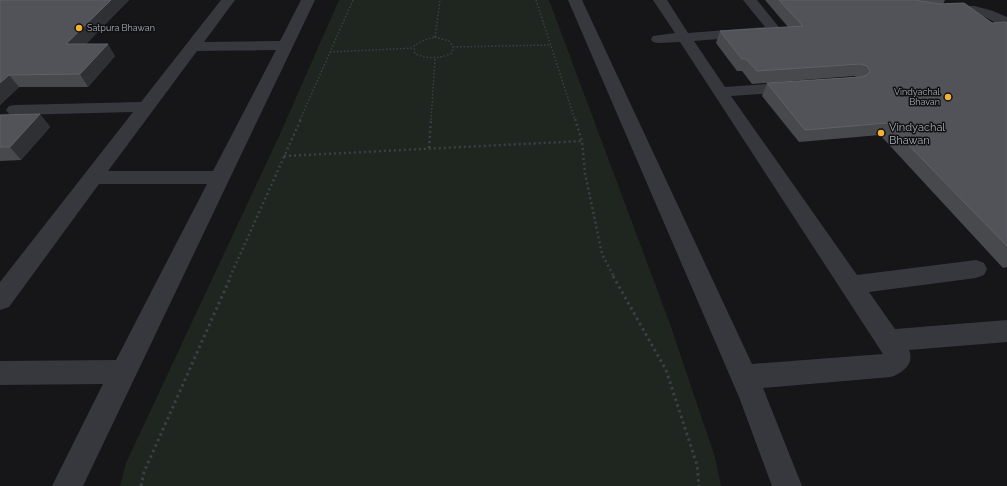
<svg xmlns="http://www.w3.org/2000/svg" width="1007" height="486" font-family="Raleway,sans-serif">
  <rect width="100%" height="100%" fill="#161618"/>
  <path fill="#1e261f" d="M339 0H549L670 324 715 457 721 486H120L126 463 280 134Z"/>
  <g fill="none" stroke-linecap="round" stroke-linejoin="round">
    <path stroke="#3d3f44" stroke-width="1.5" stroke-dasharray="1.5 2" stroke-linecap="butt" d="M536 0 575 120
      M435 37 449 41 453 47 452 53C439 59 428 59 415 54L414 46 424 40Z
      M435 37 440 0
      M453 47 551 45
      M330 52 414 48
      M300 120 353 0
      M431 120 435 59"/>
    <path stroke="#3d3f44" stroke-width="2.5" stroke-dasharray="2 3" stroke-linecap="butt" d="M575 119 582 141 585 173 602 254 614 277
      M429 148 431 119
      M284 156 582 141
      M230 277 301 119"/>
    <path stroke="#3d3f44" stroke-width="3" stroke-dasharray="2.5 3.5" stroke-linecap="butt" d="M613 276 666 370 697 465 699 486
      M141 486 144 472 231 276"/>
    <path fill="#37383d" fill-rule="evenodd" d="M221 0H235L204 42 280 41 301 0H315L83 486H52L103 384 0 385V361L116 360 207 184H99L9 307 0 310V282L133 112 15 115 9 114 6 110 9 106 15 105 141 102ZM276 50 213 171H108L197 51Z
      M568 0H582L752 364 883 354 680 42 658 43 653 42 651 39 653 36 675 33 653 0H667L688 33 765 27 743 0H757L782 31 780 34 694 41 725 87 793 82 799 84 801 87 799 90 793 92 731 96 857 275 976 260 984 263 987 269 984 275 976 278 869 292 895 329 1007 320V342L909 350C915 364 902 373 891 377L763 388 802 486H772L739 397Z
      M893 0H909L926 6H975L993 11 1007 17V27C996 25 987 16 976 14 954 11 908 21 893 0Z"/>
  </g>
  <path fill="#47494d" d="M0 0H129L86 44 115 56 88 87H19L0 105Z
    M765 0H945L943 4 992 23H1007V267L1003 268 880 135 799 142 762 96 767 83 857 77 854 76 752 84 742 71H737L716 43 720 31 788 27Z
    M40 114 50 127 21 160 0 161V115Z"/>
  <path fill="#2f3033" d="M111 0H129L74 56 66 44Z
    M108 44 115 56 88 87 80 74Z
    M9 75 19 87 0 105V83Z
    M40 114 50 127 21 160 10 147Z"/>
  <path fill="#525359" stroke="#5f6168" d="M0 0H111L66 44H108L80 74 9 75 0 83Z
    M779 0H914L939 4 964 3 992 23 1006 22 1007 23V246L887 123 805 130 767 83 861 77 867 75 870 71 867 66 860 64 757 71 746 59H742L720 31 803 26Z
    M40 114 10 147H0V115Z"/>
  <g fill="#f2b134" stroke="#111113" stroke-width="1.5">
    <circle cx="79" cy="28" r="4"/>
    <circle cx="948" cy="97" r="4"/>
    <circle cx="881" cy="133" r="4"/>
  </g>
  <g text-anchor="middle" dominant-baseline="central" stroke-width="3" stroke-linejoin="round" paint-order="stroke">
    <g font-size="9" fill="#a8adb8" stroke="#111113" text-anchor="start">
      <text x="87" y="28">Satpura Bhawan</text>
      <text x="940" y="92" text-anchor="end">Vindyachal<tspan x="940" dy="10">Bhavan</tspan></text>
    </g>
    <g font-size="11" fill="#a8adb8" stroke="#111113" text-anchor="start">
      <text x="889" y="127">Vindyachal<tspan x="889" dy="13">Bhawan</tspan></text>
    </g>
  </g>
</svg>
